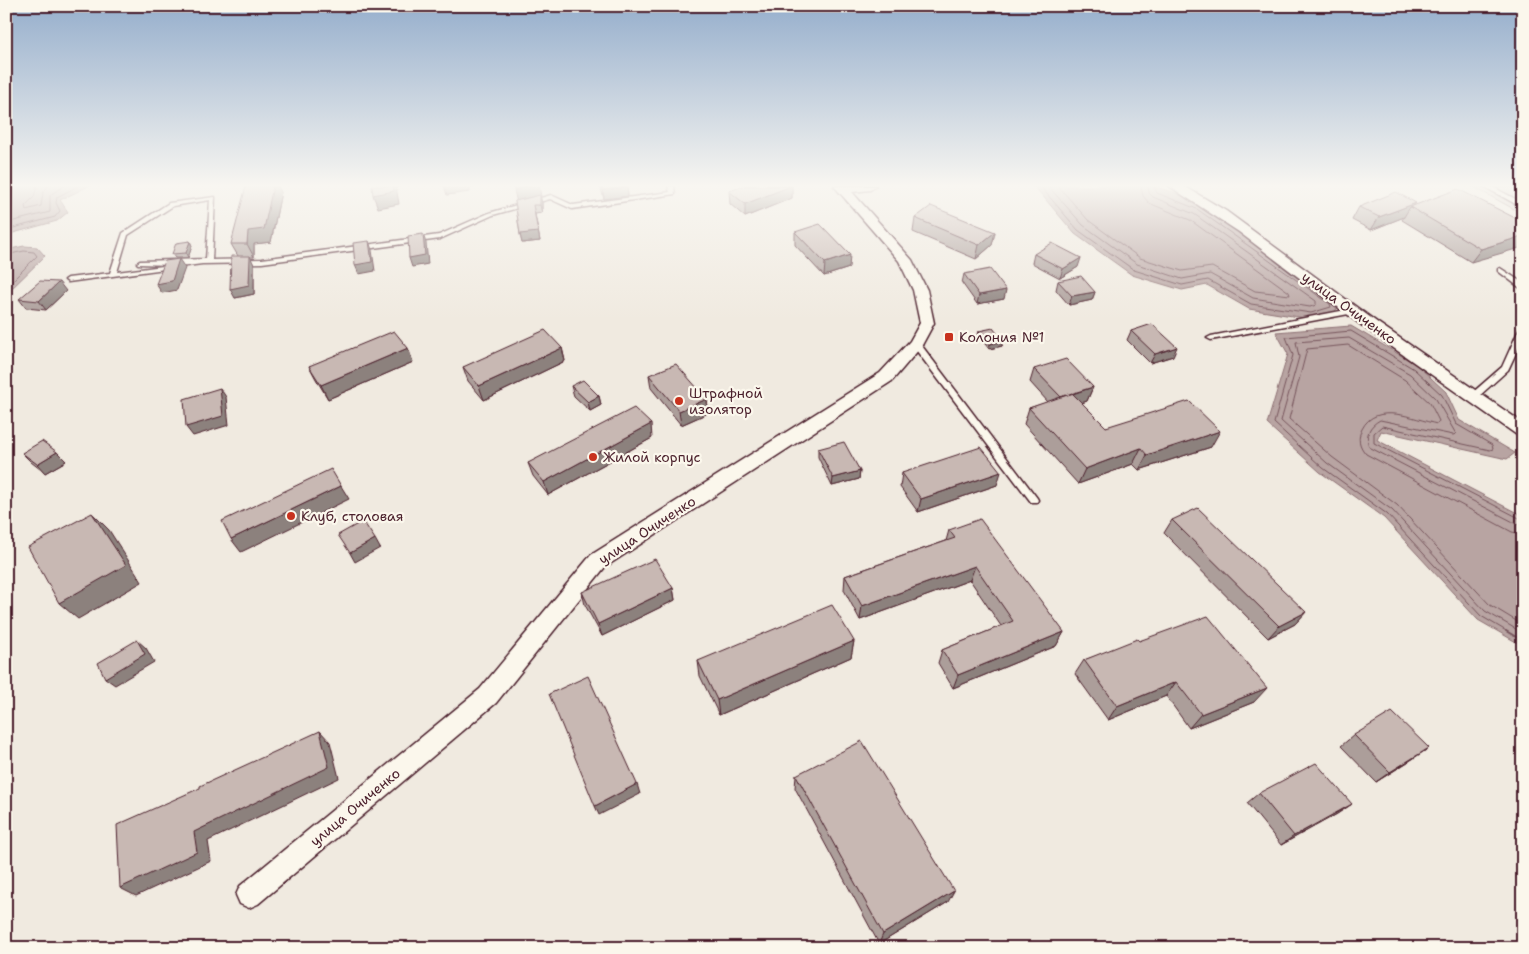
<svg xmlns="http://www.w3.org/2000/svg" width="1529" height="954" font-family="'Shantell Sans',sans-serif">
  <rect width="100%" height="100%" fill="#f0eae0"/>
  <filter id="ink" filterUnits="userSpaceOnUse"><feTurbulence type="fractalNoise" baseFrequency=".02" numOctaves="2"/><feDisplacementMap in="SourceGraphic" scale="10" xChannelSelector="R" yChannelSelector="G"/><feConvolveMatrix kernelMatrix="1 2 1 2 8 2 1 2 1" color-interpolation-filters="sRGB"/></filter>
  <g filter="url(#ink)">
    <path fill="#d8ccc6" stroke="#917678" d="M1472 186H1523V215V214Z"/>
    <path fill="#b8a4a2" stroke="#8c6f72" d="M27 186H89L60 200 68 212 57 221 6 235V191Z
      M1034 186H1152L1173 192 1199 204 1339 304 1335 312 1311 319 1249 309 1207 285 1182 290 1132 275 1075 234Z
      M24 246 37 247 45 256 6 294V250Z
      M1351 326 1417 365 1446 392 1459 420 1515 453 1507 459 1381 431 1377 440 1523 516V646L1478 620 1384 518 1320 472 1267 424 1288 354 1276 332Z"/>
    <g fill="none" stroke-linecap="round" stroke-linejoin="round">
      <path stroke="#76545b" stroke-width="1" d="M37 186 34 197 25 206 26 210 41 206 43 193 48 186
        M1040 186 1078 230 1134 270 1182 285 1208 280 1251 304 1311 313 1331 307 1330 304 1197 209 1157 193 1154 186
        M1048 186 1083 225 1137 264 1182 279 1210 274 1253 298 1310 307 1316 305V301L1194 214 1153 197 1149 193 1148 186
        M1058 186 1088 220 1140 258 1182 271 1212 267 1255 291 1290 295 1289 292 1190 220 1149 203 1143 196 1141 186
        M6 223 50 212V195L64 186
        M6 230 55 217 60 211 56 203 57 197 78 186
        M6 255 24 251 34 252 37 256 6 287
        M1523 534 1512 532 1366 454C1359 446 1357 438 1362 429 1376 401 1414 419 1437 424L1439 421 1430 403 1405 380 1348 345 1307 349 1289 419 1332 457 1397 505 1490 605 1523 625
        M1508 632 1481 616 1387 514 1323 468 1274 423 1293 355 1286 337 1351 331 1414 369 1442 395 1456 424 1492 445 1493 449 1490 450 1382 426 1374 433V443L1523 520
        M1521 632 1485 611 1392 510 1327 463 1281 421 1299 357 1296 342 1349 338 1410 374 1436 399 1456 434 1453 435 1380 420C1369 426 1365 435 1369 447L1523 527"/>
      <path stroke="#76545b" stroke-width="2" d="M1506 631 1523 641
        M1519 631 1523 633"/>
      <g stroke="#4a1f2b" stroke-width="3">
        <path id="service" d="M668 186H674L675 194 572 209 550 199 493 215 440 239 262 263 202 264 68 282 65 280 68 278 110 273 123 233 169 203 215 197 212 260 262 259 439 235 489 213 551 195 573 205 670 192ZM210 200 206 259 140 261 137 263 138 264 171 265 117 272 128 235 173 206Z
          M1483 186H1491L1523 203V208Z
          M1500 268 1523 283V290L1498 271V269Z
          M1351 309 1355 311 1354 313 1211 340 1207 338 1211 336Z
          M1520 327H1523V338L1508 370 1477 398H1471L1470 396 1471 394 1502 367Z
          M913 342H919L1037 498 1038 500 1037 502H1031L913 346 912 344Z"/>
      </g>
      <g stroke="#4a1f2b" stroke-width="3">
        <path id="minor" d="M834 186H876L870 190 852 192 912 260 927 290 934 323 921 347 892 381 605 567 496 703 258 904 249 908 240 904 236 895 240 886 480 689 591 555 880 373 910 341 920 323 913 290 899 261Z
          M1169 186H1184L1226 211 1378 323 1523 423V437L1517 435 1368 330 1239 232Z"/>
      </g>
      <use href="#service" fill="#fbf7ec" fill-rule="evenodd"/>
      <use href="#minor" fill="#fbf7ec" fill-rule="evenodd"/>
    </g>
    <path fill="#ac9e9a" stroke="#4a1f2b" d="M600 186H627L628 196 604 199Z
      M744 186H792V198L745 217 730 204 729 191Z
      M281 192 271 242 254 244V257H250L254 265V294L235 298 238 256 231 244Z
      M540 196 542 203V213L535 214 540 241 522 243 520 234 515 201 541 196Z
      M1414 206 1523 222 1471 262 1402 220 1404 217 1371 230 1352 220 1359 207Z
      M915 218 995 232 992 245 976 259 913 232Z
      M795 232 849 268 824 276 795 245Z
      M190 241 192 246 188 258H175L172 254Z
      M1034 254 1078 267 1060 278 1032 263Z
      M964 274 1004 299 977 304 962 283Z
      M1058 281 1095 292 1092 300 1069 305 1056 290Z
      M66 291 46 310 26 308 19 299Z
      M979 331 1003 341 1002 346 989 349 978 335Z
      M1131 331 1173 356 1150 363 1127 340Z
      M562 348 565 361 484 400 468 381 463 367Z
      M413 362 328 399 316 379 309 366Z
      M1034 369 1093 387 1087 401 1082 403 1106 427 1211 447 1139 470 1133 464 1078 484 1024 424 1029 408 1048 402 1030 382Z
      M649 375 707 399 708 413 681 425 651 388Z
      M571 386 599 396 601 405 590 411 574 396Z
      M652 438 548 495 533 476 528 463Z
      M818 449 860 471 859 479 832 486 818 457Z
      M22 453 66 461 45 473 31 462Z
      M902 473 997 485 918 512 900 487Z
      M1172 520 1306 612 1295 624 1268 638 1164 533Z
      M949 530 1064 632 1056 646 953 688 938 663 942 650 1001 626 970 580 860 620 844 590 845 576 946 541Z
      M673 588 675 600 602 636 585 605 582 592Z
      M854 641 851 657 719 715 700 676 698 661Z
      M1139 641 1254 702 1189 728 1166 696 1108 720 1075 674 1084 660Z
      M1354 735 1414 758 1376 782 1341 746Z
      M796 775 948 902 879 944 795 788Z
      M1259 793 1352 804 1337 814 1281 845 1247 803Z"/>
    <path fill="#8c817d" stroke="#4a1f2b" d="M273 186H278L281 192 271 242 254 244V257L247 244 248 231Z
      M393 186H396L399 204 378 208 373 195Z
      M444 186H470V192L447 195Z
      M527 186H539L541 196H540L542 203V213L540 205 517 203 514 190Z
      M791 186H792V198L745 217V204Z
      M627 187 628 196 604 199 603 190Z
      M1416 203 1412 208 1410 207 1404 217 1371 230 1379 217Z
      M533 205 540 241 522 243 520 234Z
      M995 232 992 245 976 259 979 245Z
      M423 234 426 243 428 264 412 267 409 258Z
      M1523 236V247L1471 262 1481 249Z
      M190 241 192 246 188 258 186 253Z
      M369 241 372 250 375 271 359 274 355 265Z
      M850 255 849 268 824 276 825 263Z
      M250 256 254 265V294L235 298 230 289Z
      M1081 258 1078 267 1060 278 1063 269Z
      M179 259 185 268 177 290 162 293 156 284Z
      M59 282 66 291 46 310 39 301Z
      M1006 290 1004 299 977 304 979 295Z
      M1095 292 1092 300 1069 305 1072 296Z
      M1003 341 1002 346 989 349 990 344Z
      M1177 347 1173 356 1150 363 1155 354Z
      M408 348 413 362 328 399 321 385Z
      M562 348 565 361 484 400 479 386Z
      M1093 387 1087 401 1056 411 1061 398Z
      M220 388 226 397 229 425 193 436 186 427Z
      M599 396 601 405 590 411 588 402Z
      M707 399 708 413 681 425 679 411Z
      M651 424 652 438 548 495 544 482Z
      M1220 431 1211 447 1139 470 1147 455Z
      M1141 448 1133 464 1078 484 1085 469Z
      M57 452 66 461 45 473 37 464Z
      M860 471 859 479 832 486 833 478Z
      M1001 472 997 485 918 512 921 499Z
      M341 486 349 499 241 552 231 539Z
      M92 513 109 530 142 582 78 619 59 603Z
      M375 539 380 548 355 562 350 553Z
      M975 566 970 580 860 620 862 606Z
      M673 588 675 600 602 636 598 624Z
      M1306 612 1295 624 1268 638 1279 626Z
      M1064 632 1056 646 953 688 958 675Z
      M137 640 146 648 154 662 115 685 105 678Z
      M854 641 851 657 719 715 717 700Z
      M1176 682 1166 696 1108 720 1117 706Z
      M1267 688 1254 702 1189 728 1201 714Z
      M320 731 330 742 339 778 208 841 211 861 136 896 120 888Z
      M1429 748 1414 758 1376 782 1390 772Z
      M637 784 640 794 599 815 595 806Z
      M1352 804 1337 814 1281 845 1294 836Z
      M954 891 948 902 879 944 883 934Z"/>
    <path fill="#c8b8b3" stroke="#4a1f2b" d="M246 186H273L264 229 248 231 247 244H231Z
      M372 186H393L394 191 373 195Z
      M513 186H527L514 190Z
      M602 186H627V187L603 190Z
      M744 186H791L745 204 729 191Z
      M1458 189 1523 222V236L1481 249 1410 207Z
      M1396 192 1416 203 1379 217 1359 207Z
      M540 195V205H533L538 232 520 234 515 201Z
      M931 206 995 232 979 245 915 218Z
      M820 224 850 255 825 263 795 232Z
      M423 234 425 255 409 258 408 236Z
      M190 241 186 253 172 254 176 243Z
      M369 241 372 262 355 265 353 243Z
      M1052 243 1081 258 1063 269 1034 254Z
      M231 256H250L249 285 230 289Z
      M179 259 172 281 156 284 165 261Z
      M990 269 1006 290 979 295 964 274Z
      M1081 276 1095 292 1072 296 1058 281Z
      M40 281 59 282 39 301 19 299Z
      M1152 324 1177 347 1155 354 1131 331Z
      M993 328 1003 341 990 344 979 331Z
      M545 330 562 348 479 386 463 367Z
      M394 331 408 348 321 385 309 366Z
      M1066 359 1093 387 1061 397 1034 369Z
      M676 364 707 399 679 411 649 375Z
      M583 380 599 396 588 402 571 386Z
      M220 388 223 416 186 427 184 399Z
      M1072 393 1106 427 1189 401 1220 431 1147 455 1141 448 1085 469 1029 408Z
      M634 408 651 424 544 482 528 463Z
      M42 441 57 452 37 464 22 453Z
      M844 442 860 471 833 478 818 449Z
      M981 447 1001 472 921 499 902 473Z
      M331 469 341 486 231 539 222 521Z
      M1198 508 1306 612 1279 626 1172 520Z
      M92 513 126 565 59 603 28 547Z
      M980 519 1064 632 958 675 942 650 1013 621 975 566 862 606 845 576 955 538 949 530Z
      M363 521 375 539 350 553 338 535Z
      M655 559 673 588 598 624 582 592Z
      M832 605 854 641 717 700 698 661Z
      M1208 616 1267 688 1201 714 1176 682 1117 706 1084 660 1137 639 1139 641Z
      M137 640 145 654 105 678 98 663Z
      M588 676 637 784 595 806 549 694Z
      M1392 712 1429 748 1390 772 1354 735Z
      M320 731 329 767 194 832 197 852 120 888 117 825 200 788V786Z
      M862 741 954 891 883 934 796 775Z
      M1316 763 1352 804 1294 836 1259 793Z"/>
  </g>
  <linearGradient id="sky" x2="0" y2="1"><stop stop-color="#95aecc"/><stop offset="0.58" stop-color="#f8f6f1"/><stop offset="1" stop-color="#f8f6f1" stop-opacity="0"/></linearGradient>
  <rect width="1529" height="320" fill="url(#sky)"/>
  <g fill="#c8321e" stroke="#fbf7ec" stroke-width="2">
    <rect x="944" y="332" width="10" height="10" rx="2.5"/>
    <circle cx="679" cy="401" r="5"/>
    <circle cx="593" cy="457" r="5"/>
    <circle cx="291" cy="516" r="5"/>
  </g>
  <g text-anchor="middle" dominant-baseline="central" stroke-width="4.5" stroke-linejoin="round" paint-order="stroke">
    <g font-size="14" fill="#4a1f2b" stroke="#fbf7ec">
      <text transform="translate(1349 308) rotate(36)">улица Очиченко</text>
      <text transform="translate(647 530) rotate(-33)">улица Очиченко</text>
      <text transform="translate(355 807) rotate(-40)">улица Очиченко</text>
    </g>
    <g font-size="14" fill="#4a1f2b" stroke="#fbf7ec" text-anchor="start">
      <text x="959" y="337">Колония №1</text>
      <text x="689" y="393">Штрафной<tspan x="689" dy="16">изолятор</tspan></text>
      <text x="603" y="457">Жилой корпус</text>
      <text x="301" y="516">Клуб, столовая</text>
    </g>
  </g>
  <rect width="1529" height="954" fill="none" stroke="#fbf7ec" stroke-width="25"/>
  <rect x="12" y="12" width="1504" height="929" fill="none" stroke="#4a1f2b" stroke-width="2" filter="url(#ink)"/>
</svg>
